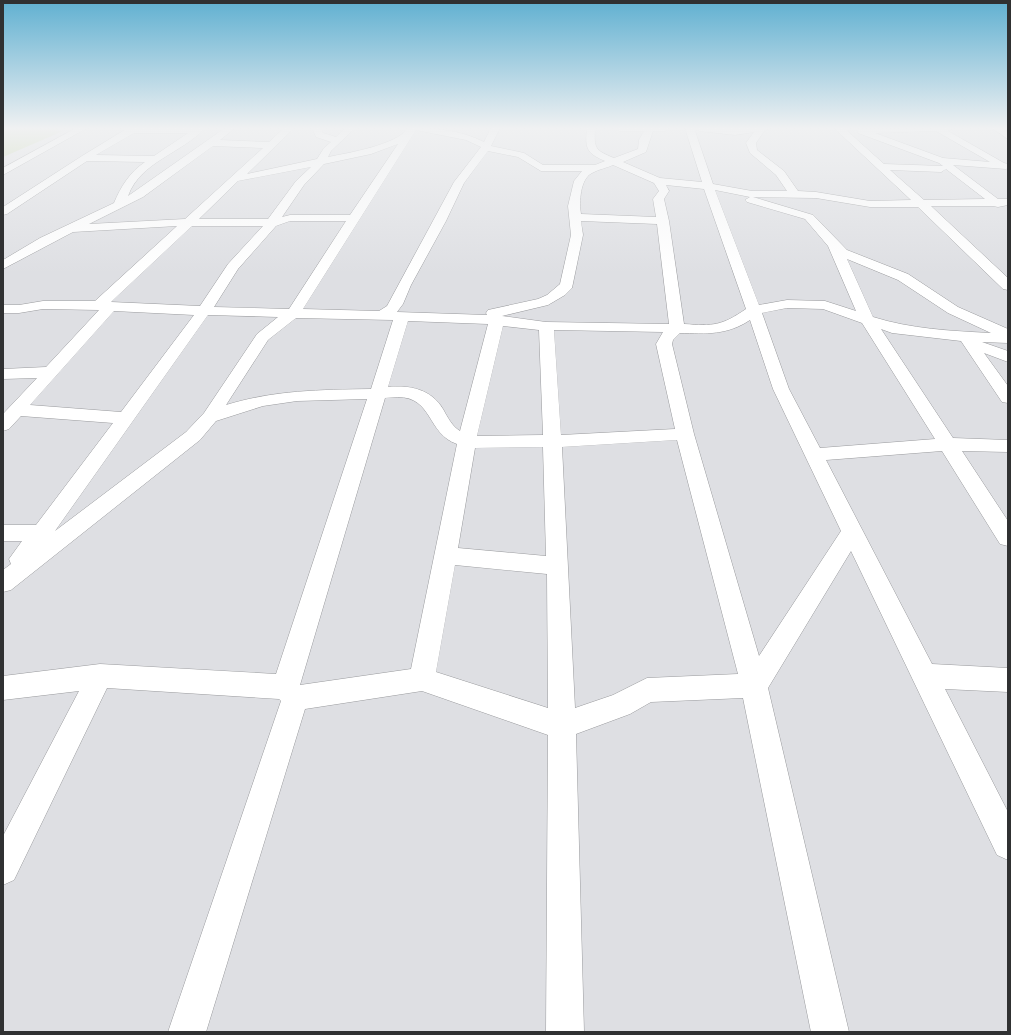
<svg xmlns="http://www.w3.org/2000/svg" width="1011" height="1035" font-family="Manrope,sans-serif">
  <rect width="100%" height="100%" fill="#dedfe3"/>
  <path fill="#c2d3a1" d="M3 128H61L56 131H63L3 157Z"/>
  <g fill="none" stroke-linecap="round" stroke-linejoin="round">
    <g stroke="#999a9d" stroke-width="1">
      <path id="minor" d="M76 128H87L3 175V168Z
        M128 128H205C181 154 141 161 128 196L225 128H235L220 140 269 142 284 128H294L247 174 317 159 324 148 331 142 316 137 312 128H321L323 133 336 137 345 128H355L331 151 328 157C348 153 397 145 408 128 434 128 461 130 484 142L491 128H500L491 146 524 153 543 165H595L605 161C586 153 585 148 587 128H595C594 149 595 150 614 158L638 149 639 140 644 131H619L615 128H669L665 131H653L646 152 623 162 660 178 702 182 685 128H694L713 184 752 191H787L776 175 750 153 746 143 754 132 735 135 699 131 695 128H770L764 131 756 143 757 150 784 171 798 191 816 192 870 201 911 200 834 128H844L884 164 943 166 939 163 858 133V129L954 128 948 131 1004 163 1008 164V168L1006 169 953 165 998 199H1008V205L998 207 993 206H931L1008 278V290L1003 289 918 207H870L816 198 753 197 813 215 847 250 908 274 958 307 1008 329V343L982 342 1008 351V362L984 353 1008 386V403L1002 402 961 341 892 333 881 329 953 438 1008 440V452L962 451 1008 521V546L1000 544 942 451 826 460 932 664 1008 668V692L945 689 1008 812V860L997 855 851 551 768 688 849 1032H811L743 698 651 702 630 714 576 734 584 1032H546L548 735 422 691 305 709 206 1032H168L281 701 279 699 107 688 14 880 3 885V836L79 691 3 700V676L100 664 276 674 367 399 297 401 263 406 216 421 200 440 11 590 3 592V570L11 564 9 559 22 541H3V525H36L113 423 21 416 9 429 3 431V414L37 378 3 379V369L46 367 99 310 43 309 19 313H3V305H19L43 301H95L177 226 73 232 3 269V260L40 238 114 203C121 186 130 172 145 162L87 161 7 214 3 215V207L82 156ZM416 130 466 140 481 147 454 182 387 306 379 311 303 309ZM936 131 990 162 943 158 875 133ZM134 133H188L154 156 96 155ZM398 144 350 215H290L282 217 304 185 324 164 371 154ZM213 146 263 148 185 219 89 224 143 197ZM488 151 518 157 541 171H582L574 181 568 206 571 235 560 284 547 295 538 299 488 310 486 313 487 315 397 312 403 304 411 285 446 221 464 183ZM613 165 654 183 659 191 653 199 656 217 581 214C579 202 580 179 592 173 599 169 607 168 613 165ZM311 167 296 181 268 219H199L238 181ZM946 169 985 199 924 200 890 170 941 172ZM666 185 704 189 746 309C721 326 714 326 684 324L669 221 664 199 669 191ZM715 190 750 197 745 200 747 202 805 219 828 246 856 311 825 301 787 300 759 305ZM290 221H346L289 309 214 307 238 269 276 226ZM581 221 657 224 669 324 546 322 502 316 548 305 565 295 572 288 583 235ZM192 226H263L228 264 200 306 111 302ZM847 259 898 280 948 313 991 333C951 331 911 329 873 317ZM787 308 823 309 862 323 935 439 820 448 789 389 762 313ZM114 311 194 315 121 412 30 405ZM208 315 278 317 257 334 204 413 186 432 55 531ZM296 318 393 320 371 389C320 390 275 390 226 405L268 340ZM750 320 773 389 841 531 759 656 694 434 672 344 673 340 680 333C706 334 728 335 750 320ZM408 321 488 324 460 431C452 426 448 418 443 409 431 389 410 385 388 387ZM503 326 539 330 543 435 477 436ZM554 330 663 332 656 344 675 429 561 435ZM398 397C433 397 427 434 457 444L411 669 300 685 385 398ZM677 440 738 674 647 678 613 695 575 708 562 447ZM543 447 546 556 458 548 475 448ZM455 565 547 574 548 708 436 672Z
        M992 128H1002L1008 132V139Z"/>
    </g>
    <use href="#minor" fill="#fff" fill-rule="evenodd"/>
  </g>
  <linearGradient id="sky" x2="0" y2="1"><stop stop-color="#60b0d1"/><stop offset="0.47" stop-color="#f0f1f2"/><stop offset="1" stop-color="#f0f1f2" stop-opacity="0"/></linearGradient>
  <rect width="1011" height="273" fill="url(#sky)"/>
  <rect width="1011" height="1035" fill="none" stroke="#303132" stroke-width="8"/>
</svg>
